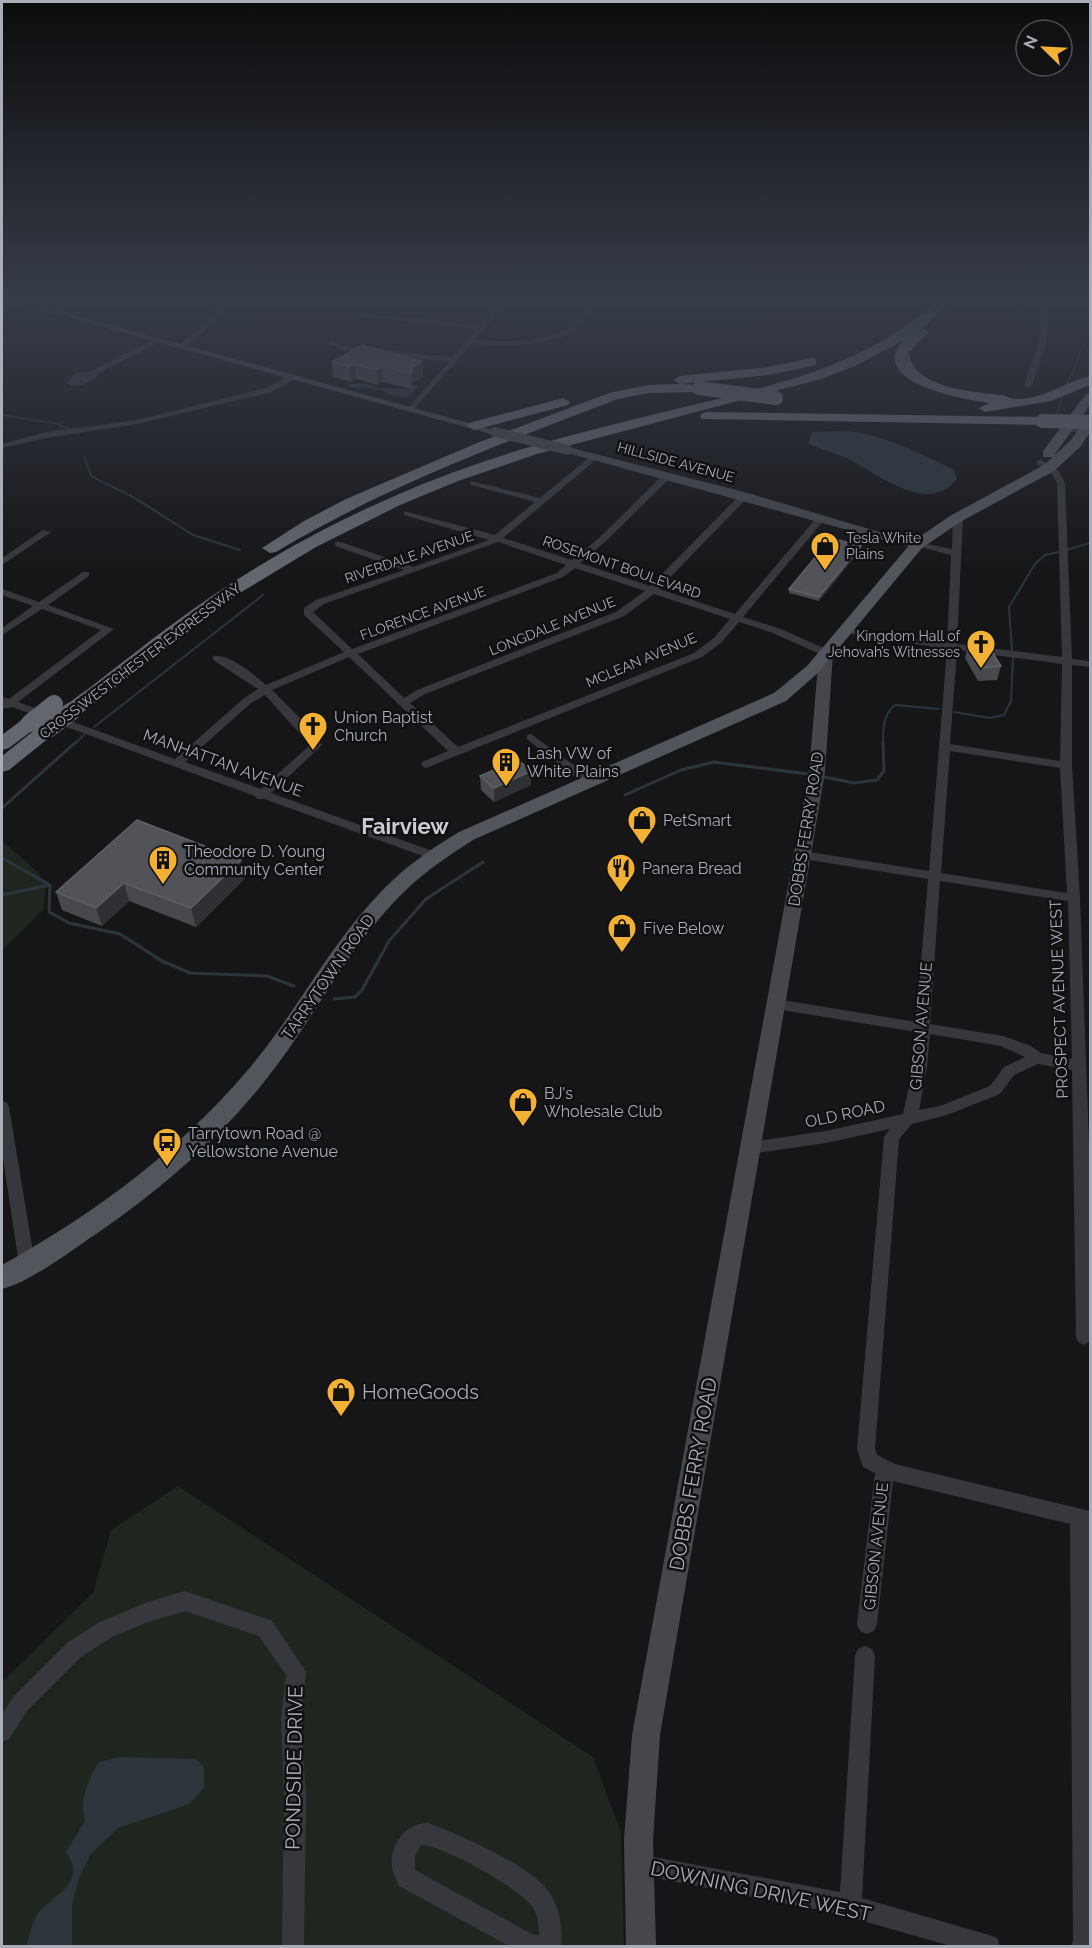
<svg xmlns="http://www.w3.org/2000/svg" width="1092" height="1948" font-family="Raleway,sans-serif">
  <rect width="100%" height="100%" fill="#161618"/>
  <path fill="#1e261f" d="M2 841 40 874 46 887 43 910 2 950Z
    M178 1486 593 1757 621 1833 624 1946H2V1682L93 1593 111 1530Z"/>
  <path fill="#2c353c" d="M364 383 378 388 408 389 412 387V384L418 386 411 395C396 401 391 393 377 389 366 387 358 391 347 385Z
    M847 431C885 435 919 453 953 469L957 478C932 516 879 476 851 460 837 453 822 450 808 444L812 432Z
    M120 1757 196 1759 204 1767V1788L189 1804 118 1828 90 1855 79 1878 72 1905V1946H26C29 1938 31 1927 35 1918 47 1896 90 1886 66 1852L85 1821C79 1799 88 1780 99 1762Z"/>
  <g fill="none" stroke-linecap="round" stroke-linejoin="round">
    <path stroke="#2c353c" stroke-width="1.5" d="M1064 389 1074 370 1090 324
      M2 415 58 424 69 429
      M1060 415 1057 413 1063 395
      M84 456 91 476 133 497"/>
    <path stroke="#2c353c" stroke-width="2" d="M130 495 193 535 240 550
      M1066 550 1090 543
      M1012 650 1009 607 1035 564 1045 555 1059 552
      M954 712 990 718 1004 715 1011 701 1013 657
      M94 727 263 595
      M74 744 84 735
      M883 744C883 730 883 714 895 705L939 709"/>
    <path stroke="#2c353c" stroke-width="3" d="M824 777 854 783 877 780 884 771 883 742
      M625 795 681 770 714 762 808 774
      M2 808 76 742
      M2 858 50 885 49 912 69 923 120 934 162 961 190 973 267 976 294 986
      M2 895 50 885
      M334 999 355 997 362 990 389 941 426 899 483 862"/>
    <path fill="#37383d" fill-rule="evenodd" d="M185 300H198L224 307 232 300H240L182 350 178 348 179 346 220 310Z
      M502 300H510L475 340C506 341 555 345 578 320 583 315 586 307 589 300H597C593 307 590 315 586 321 564 349 503 345 472 344L411 412 407 410 408 408 449 362 342 350 327 343 331 341 344 346 452 357 477 329 364 317 360 315 364 313 481 325Z
      M1041 300H1049L1047 341 1032 386 1028 388 1024 386 1039 341Z
      M154 339 161 341 97 374V377C87 383 77 390 66 383L76 373 91 371Z
      M289 376 296 378 272 392 137 424 46 438 2 448V444L46 432 137 420 266 388Z
      M1065 427 1090 430V434L1065 431Z
      M592 455 599 457 503 538 572 560 598 539 665 473H671V477L604 543 580 563 650 586 741 494H747V498L659 589 735 614 818 516H824V520L743 617 781 629 830 651V655H822L773 633 739 622 722 642 702 657 426 768 422 766V762L448 751 349 657 272 690 299 717 322 745 271 793 438 853 440 856 434 860 264 799H257L255 796 12 707 2 709V697L9 699 101 630 42 609 2 635V628L33 606 2 595V589L39 602 83 572H89V576L48 605 114 629 18 702 175 759 243 699 258 689 213 660V656C230 654 253 674 266 685L344 652 304 615V608L316 600 404 570 335 546V542H341L413 567 489 540 404 515V511L495 535 535 502 471 485V481L540 498ZM498 542 566 565 557 573 352 649 313 612 324 604ZM575 568 645 591 616 612 417 690 404 698 358 654 563 577ZM654 594 730 619 714 638 694 653 458 747 410 703 425 694 624 616ZM265 695 310 745 261 789 185 762 251 703Z
      M1040 459 1059 471 1065 483 1072 659 1090 661V667L1072 665V765L1080 898 1090 1169V1341L1084 1345 1078 1342 1076 1337 1072 1070 1038 1064 1014 1075 1000 1094 947 1115 912 1124 899 1139 875 1449 877 1455 895 1464 1090 1511V1529H1089L1090 1946H1071L1073 1941 1070 1524 893 1481 877 1624 874 1631 867 1634 860 1631 857 1624 875 1473 863 1467 857 1449 884 1137 890 1129 826 1143 750 1154 745 1152 742 1148 745 1144 750 1142 826 1131 903 1114 913 1067 916 1032 776 1009 771 1008 769 1004 771 1000 776 999 916 1022 928 879 803 859 797 855 803 851 929 871 947 649 845 633 840 630 845 627 947 643 951 555 912 545 917 542 952 549 953 517 958 514 963 517 957 644 1062 657 1057 483 1052 474 1037 464 1036 462ZM957 650 1062 664 1060 761 950 744ZM950 751 1060 768 1067 893 941 873ZM940 881 1068 901 1072 1059 1041 1053 1031 1046 1003 1036 930 1024ZM930 1034 1001 1046 1025 1057 1004 1067 990 1086 940 1106 919 1110 927 1067Z
      M43 530 51 532 2 565V558Z
      M531 734 593 779 595 782 593 785H585L527 739V735Z
      M2 1101 7 1103 9 1107 35 1264 33 1269 27 1271 21 1269 19 1264 2 1152Z
      M185 1591 272 1621 306 1672 301 1719 306 1797 304 1946H282L284 1797 281 1719 286 1675 259 1636 185 1611 148 1622 114 1636 82 1656 27 1711 9 1739 2 1742V1714L13 1697 68 1642 100 1622 148 1602Z
      M865 1646 872 1649 875 1656 862 1898 989 1935 997 1938 1000 1946H951L835 1913 630 1873 627 1865 630 1857 638 1854 840 1892 855 1656 858 1649Z
      M428 1823C458 1834 527 1864 547 1889 559 1905 563 1926 561 1946H509L399 1886C397 1880 393 1874 392 1867 389 1846 406 1822 428 1823ZM421 1845C441 1844 518 1888 531 1905 538 1914 539 1924 539 1936L530 1933 415 1870V1856Z"/>
    <path fill="#45474d" fill-rule="evenodd" d="M5 300H21L501 432 491 434Z
      M568 447 748 493 923 545 921 548H913L564 452 562 450Z
      M826 649 833 653 825 772 660 1735 653 1840 656 1946H626L624 1840 632 1735 809 772 819 653Z"/>
    <path fill="#53555c" fill-rule="evenodd" d="M1090 393V405L1053 457H1043V451L1086 394Z
      M1090 420V432L1080 447 1054 471 960 522 922 548 819 672 786 701 473 840C450 855 427 870 407 889 349 944 314 1020 264 1082 216 1142 158 1192 96 1234 69 1252 32 1281 2 1289V1265C94 1214 178 1152 247 1071 299 1010 334 935 393 880 413 861 436 846 459 832L774 693 807 666 912 542 950 516 1044 465 1070 441 1085 421Z"/>
    <path fill="#63666e" fill-rule="evenodd" d="M939 300H952L922 328 929 332 909 352C911 388 974 392 1002 395 1007 396 1011 399 1015 399 1042 400 1065 382 1090 376V385L1051 401 985 412 978 408 990 403C966 400 864 382 904 340L857 365 821 379 537 454 458 481 400 505 316 547 235 596 79 715 72 717 62 711C69 701 83 693 92 686 118 666 144 645 170 626 277 546 398 486 526 448 581 432 637 418 693 405 784 383 867 364 939 300Z
      M811 358 816 359V365L768 375 680 384 704 385V391L699 392 648 393 618 399C500 444 384 487 276 552L270 553 262 548 304 521 346 499 477 443 609 393 648 385 680 384 673 380 680 376 768 367Z
      M563 398 570 402 568 405 474 430 467 426 469 423Z
      M707 412 1042 417 1049 421 1042 425 702 419 700 416 702 413Z
      M30 717 37 719 40 723 37 727 9 748 2 750V735L23 719Z
      M48 723 55 725 58 729 55 733 9 770 2 772V756L41 725Z"/>
    <path stroke="#45474d" stroke-width="10" d="M495 432 568 450"/>
    <path stroke="#63666e" stroke-width="14" d="M699 388 776 398
      M1042 421 1090 422"/>
    <path stroke="#63666e" stroke-width="18" d="M30 723 54 704
      M48 729 72 711"/>
  </g>
  <path fill="#47494d" d="M422 361 423 377 412 383 413 389 383 382 378 385 356 379 351 382 333 377 332 362Z
    M861 546 860 550 819 601 789 593V589Z
    M968 645 1001 666 997 680 978 681 965 658Z
    M531 771V785L494 802 481 790 480 776Z
    M241 860 245 878 196 927 129 901 102 926 62 910 56 892Z"/>
  <path fill="#2f3033" d="M422 361 423 377 412 383 411 368Z
    M355 364 356 379 351 382 349 367Z
    M382 366 383 382 378 385 376 370Z
    M861 546 860 550 819 601V597Z
    M531 771V785L494 802V788Z
    M241 860 245 878 196 927 191 908Z
    M124 883 129 901 102 926 96 908Z"/>
  <path fill="#525359" stroke="#5f6168" stroke-width="1.5" d="M362 345 422 361 411 368 412 373 382 366 376 370 355 364 349 367 332 362Z
    M831 538 861 546 819 597 789 589Z
    M968 645H988L1001 666 981 668Z
    M518 760 531 771 494 788 480 776Z
    M137 820 241 860 191 908 124 883 96 908 56 892Z"/>
  <linearGradient id="sky" x2="0" y2="1"><stop stop-color="#0c0c0d"/><stop offset="0.52" stop-color="#363c48"/><stop offset="1" stop-color="#363c48" stop-opacity="0"/></linearGradient>
  <rect width="1092" height="573" fill="url(#sky)"/>
  <defs>
    <g id="shop-pin" transform="scale(1.5)"><path d="M0 17L-7.5 6A9.5 9.5 0 1 1 7.5 6Z" fill="#f2b134" stroke="#111113"/><path d="M-5-2.5h2.3a2.7 3.5 0 0 1 5.4 0H5L5.5 6h-11ZM-1.5-2.5h3a1.5 2.3 0 0 0-3 0Z" fill="#111"/></g>
    <g id="church-pin" transform="scale(1.5)"><path d="M0 17L-7.5 6A9.5 9.5 0 1 1 7.5 6Z" fill="#f2b134" stroke="#111113"/><path d="M-1.2-6h2.4v3.5h3.3v2.4h-3.3V6h-2.4V-.1h-3.3v-2.4h3.3Z" fill="#111"/></g>
    <g id="building-pin" transform="scale(1.5)"><path d="M0 17L-7.5 6A9.5 9.5 0 1 1 7.5 6Z" fill="#f2b134" stroke="#111113"/><path d="M-4-6H4V6H1V3H-1V6H-4ZM-2.5-4.3h1.7v1.8h-1.7ZM.8-4.3h1.7v1.8H.8ZM-2.5-1h1.7V.8h-1.7ZM.8-1h1.7V.8H.8Z" fill="#111"/></g>
    <g id="restaurant-pin" transform="scale(1.5)"><path d="M0 17L-7.5 6A9.5 9.5 0 1 1 7.5 6Z" fill="#f2b134" stroke="#111113"/><path d="M-5-6h1v4h1v-4h1v4h1v-4h1v5L-1.5 .5V6h-2V.5L-5-1ZM5-6V6H3V1.5H1.5Q1.5-4 5-6Z" fill="#111"/></g>
    <g id="bus-pin" transform="scale(1.5)"><path d="M0 17L-7.5 6A9.5 9.5 0 1 1 7.5 6Z" fill="#f2b134" stroke="#111113"/><path d="M-5-6H5V4H4V6H2V4H-2V6H-4V4H-5ZM-3.5-4V0h7V-4ZM-3.5 1.2v1.5H-2V1.2ZM2 1.2v1.5H3.5V1.2Z" fill="#111"/></g>
  </defs>
  <g fill-rule="evenodd">
    <use href="#shop-pin" x="825" y="546"/>
    <use href="#church-pin" x="981" y="644"/>
    <use href="#church-pin" x="313" y="726"/>
    <use href="#building-pin" x="506" y="762"/>
    <use href="#shop-pin" x="642" y="820"/>
    <use href="#building-pin" x="163" y="860"/>
    <use href="#restaurant-pin" x="621" y="868"/>
    <use href="#shop-pin" x="622" y="928"/>
    <use href="#shop-pin" x="523" y="1102"/>
    <use href="#bus-pin" x="167" y="1142"/>
    <use href="#shop-pin" x="341" y="1392"/>
  </g>
  <g text-anchor="middle" dominant-baseline="central" stroke-width="5" stroke-linejoin="round" paint-order="stroke">
    <g font-size="14" fill="#a8adb8" stroke="#111113">
      <text transform="translate(676 462) rotate(15)">HILLSIDE AVENUE</text>
      <text transform="translate(409 557) rotate(-19)">RIVERDALE AVENUE</text>
      <text transform="translate(622 567) rotate(19)">ROSEMONT BOULEVARD</text>
      <text transform="translate(423 613) rotate(-20)">FLORENCE AVENUE</text>
      <text transform="translate(552 626) rotate(-22)">LONGDALE AVENUE</text>
      <text transform="translate(641 660) rotate(-23)">MCLEAN AVENUE</text>
      <text transform="translate(140 661) rotate(-37)">CROSS WESTCHESTER EXPRESSWAY</text>
    </g>
    <g font-size="14" fill="#a8adb8" stroke="#111113" text-anchor="start">
      <text x="846" y="538">Tesla White<tspan x="846" dy="16">Plains</tspan></text>
      <text x="960" y="636" text-anchor="end">Kingdom Hall of<tspan x="960" dy="16">Jehovah’s Witnesses</tspan></text>
    </g>
    <g font-size="16" fill="#a8adb8" stroke="#111113" text-anchor="start">
      <text x="334" y="717">Union Baptist<tspan x="334" dy="18">Church</tspan></text>
      <text x="527" y="753">Lash VW of<tspan x="527" dy="18">White Plains</tspan></text>
      <text x="663" y="820">PetSmart</text>
      <text x="184" y="851">Theodore D. Young<tspan x="184" dy="18">Community Center</tspan></text>
      <text x="642" y="868">Panera Bread</text>
      <text x="643" y="928">Five Below</text>
      <text x="544" y="1093">BJ's<tspan x="544" dy="18">Wholesale Club</tspan></text>
      <text x="188" y="1133">Tarrytown Road @<tspan x="188" dy="18">Yellowstone Avenue</tspan></text>
    </g>
    <g font-size="16" fill="#a8adb8" stroke="#111113">
      <text transform="translate(223 763) rotate(20)">MANHATTAN AVENUE</text>
      <text transform="translate(806 829) rotate(-81)">DOBBS FERRY ROAD</text>
      <text transform="translate(328 977) rotate(-55)">TARRYTOWN ROAD</text>
      <text transform="translate(1059 999) rotate(-92)">PROSPECT AVENUE WEST</text>
      <text transform="translate(921 1026) rotate(-85)">GIBSON AVENUE</text>
      <text transform="translate(845 1114) rotate(-12)">OLD ROAD</text>
      <text transform="translate(876 1546) rotate(-84)">GIBSON AVENUE</text>
    </g>
    <g font-size="20" fill="#a8adb8" stroke="#111113" text-anchor="start">
      <text x="362" y="1392">HomeGoods</text>
    </g>
    <g font-size="20" fill="#a8adb8" stroke="#111113">
      <text transform="translate(693 1474) rotate(-80)">DOBBS FERRY ROAD</text>
      <text transform="translate(294 1768) rotate(-89)">PONDSIDE DRIVE</text>
      <text transform="translate(761 1891) rotate(12)">DOWNING DRIVE WEST</text>
    </g>
    <g font-size="22" font-weight="bold" fill="#c9ccd4" stroke="#111113">
      <text x="405" y="826">Fairview</text>
    </g>
  </g>
  <rect width="1092" height="1948" fill="none" stroke="#a8adb8" stroke-width="6"/>
  <g transform="translate(1044 48) rotate(294)"><circle r="28" fill="#111113" stroke="#4d4f55" stroke-width="1.5"/>
  <path d="M0-4.5L10 22L0 15L-10 22Z" fill="#f2b134"/>
  <text y="-9" font-size="16" font-weight="bold" text-anchor="middle" fill="#a8adb8">N</text>
  </g>
</svg>
